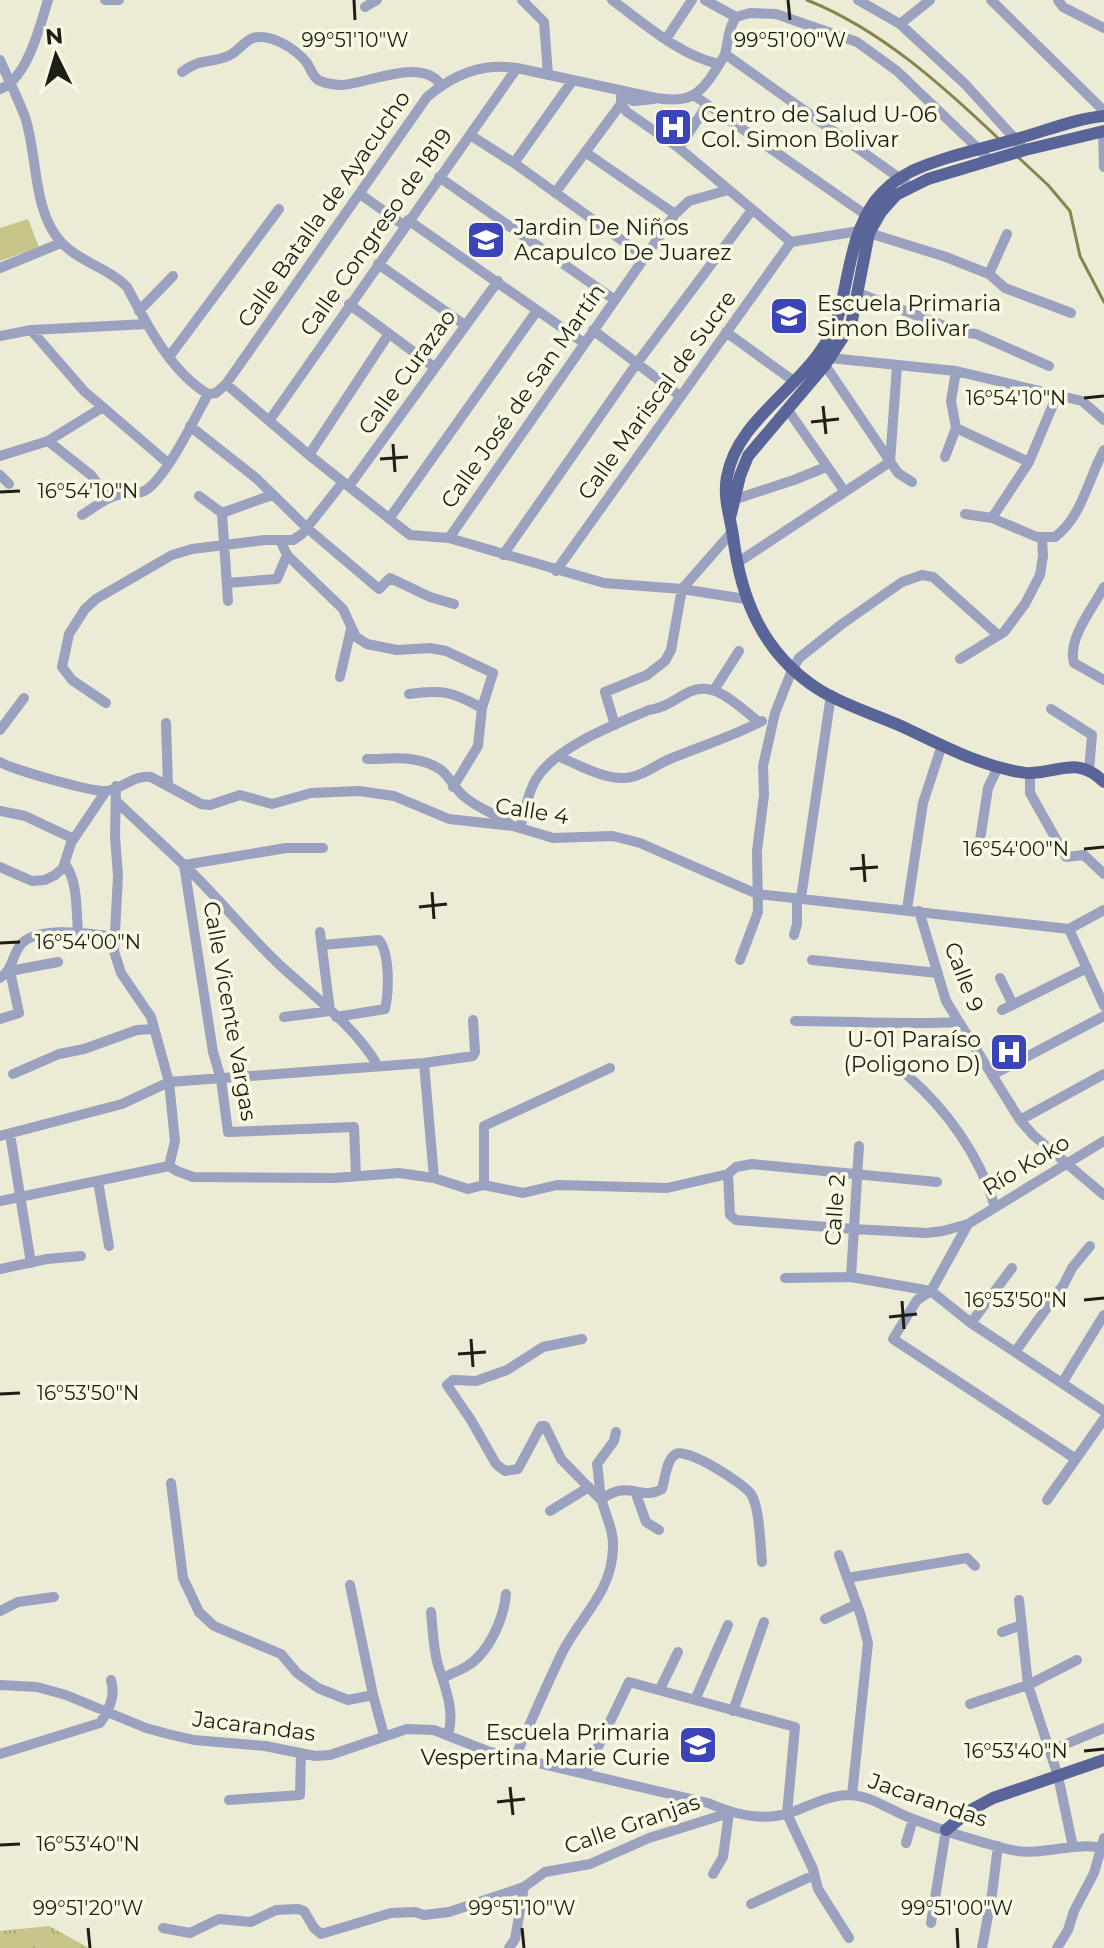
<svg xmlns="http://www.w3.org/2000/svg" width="1104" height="1948" font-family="Montserrat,sans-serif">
  <defs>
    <pattern id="grass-tufts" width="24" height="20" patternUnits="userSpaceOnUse" patternTransform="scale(2)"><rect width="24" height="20" fill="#c8c58a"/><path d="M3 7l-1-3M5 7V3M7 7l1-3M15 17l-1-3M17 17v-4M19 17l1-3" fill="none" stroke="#aba976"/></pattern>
  </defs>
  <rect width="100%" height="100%" fill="#ecebd6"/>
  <path fill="url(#grass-tufts)" d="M49 1926 89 1948H0V1931Z"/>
  <path fill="#c8c58a" d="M28 219 39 247 0 261V228Z"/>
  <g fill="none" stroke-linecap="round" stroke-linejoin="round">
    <path stroke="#87844d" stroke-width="3" d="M807 0C880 29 942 85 999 139
      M1019 158 1048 185 1070 211 1080 256 1104 302"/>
    <path stroke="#9aa2bf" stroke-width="10" d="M105 0H119
      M522 0 544 22 548 75
      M612 0C645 24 679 55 719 64
      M705 0 736 17
      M858 0 900 24 965 84 1025 150
      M991 0 1104 111
      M1058 0 1063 7 1104 28
      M365 7 377 0
      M900 24 930 0
      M666 39 692 0
      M725 54 905 182
      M0 60C8 79 18 98 25 117 38 156 32 210 61 242 79 262 109 268 127 287 147 325 171 372 208 394L216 393 226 384 427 97C454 74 482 63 517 68L656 98C687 103 699 97 715 71 718 66 723 59 725 54 729 40 727 31 736 17L750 13 776 14 857 42 897 71 990 160
      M182 72C202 57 210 64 228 56 238 52 243 42 253 38 271 33 296 49 307 63 310 68 313 76 317 79 322 83 335 85 341 85 368 84 422 56 441 85
      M0 89C27 79 40 26 48 0
      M621 96 634 101 654 99
      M695 96 866 215
      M621 104 627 112 679 148 791 242 859 231 869 233 946 257 989 274 1005 288 1071 313
      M1103 131 1104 167
      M470 135 514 163 645 257
      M679 148 707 105
      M585 152 675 214
      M514 163 573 80
      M439 177 615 300
      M555 193 621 104V97
      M360 194 405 226
      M408 220 584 343
      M378 264 465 325
      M0 268 61 243
      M989 274 1007 234
      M858 293 960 332 976 334 1049 366
      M349 304 434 367
      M139 311 173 276
      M31 330 84 391 169 464
      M593 330 680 396
      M726 332 795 382
      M0 336 31 330 147 324
      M169 357 279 209
      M830 358 956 371 1082 401 1104 420
      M825 365 898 473 912 482
      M956 371 951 401 956 428
      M226 384 309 455 410 535 449 538 604 583 682 589 745 599
      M103 407 48 441 91 475 105 494 104 499
      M788 410 845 492
      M269 421 517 68
      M190 426 256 478 307 528 379 589 390 578 430 597 454 604
      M956 428 1029 462
      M309 455 388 335
      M0 456 48 441
      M945 457 956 428
      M0 475 9 484
      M349 486 498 281
      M199 496 222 513 228 601
      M730 501 794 480 826 467
      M222 513 272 495
      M965 514 992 518 1037 537H1055C1082 517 1088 479 1104 450
      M82 515C95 507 106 497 121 494 130 492 138 495 146 490 167 476 195 418 208 394
      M992 518 1029 462 1057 395
      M389 519 536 312
      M449 538 675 214 689 201 728 190
      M287 555 343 609 356 637 367 644 397 650 430 648 446 651 493 673 482 708 478 746 453 787
      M503 555 637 363 752 210
      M737 563 890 462 897 366
      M556 571 791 242
      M227 583 277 579 287 555 280 540
      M1104 587C1093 608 1067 639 1074 663L1104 680
      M960 659 1004 632 1025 604 1040 575 1043 556 1042 537
      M340 677 351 629
      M714 690 739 651
      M409 694C442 689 453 692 482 708
      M106 703 72 680 62 667 69 634 85 609 96 599 172 555 192 549 265 540H293L302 534 343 482
      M1051 709 1092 735 1089 770
      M166 723 168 786
      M615 725 605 692 647 675 665 661 671 650 682 589 732 532
      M0 730 24 698
      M560 757C579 765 603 779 624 778 640 778 655 765 670 759 701 746 732 737 762 721
      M367 759C392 759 418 754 441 770 450 777 456 791 466 798 479 809 496 814 510 824
      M0 762C14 770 89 791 104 791 121 791 133 774 151 777L201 804 210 805 240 795 272 804 311 793 359 791 394 796 449 819 513 826 553 838 613 836 640 843 757 894 1069 929
      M1030 773V793L1065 855 1066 857 1084 855 1104 874
      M116 786 115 836 118 876 114 951 121 973 151 1017 169 1082 175 1141 169 1166
      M117 802 184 865 213 1052 221 1079 228 1132 354 1127 356 1176
      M0 811 25 816 74 839
      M520 828C524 814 527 798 533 785 549 749 614 725 649 710 665 708 675 699 689 692 715 679 739 707 759 722
      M980 840 988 788 998 767
      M65 864C78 882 76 909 78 931
      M184 865C219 898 248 936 283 968 316 998 355 1027 378 1066
      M184 865 286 848H323
      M0 867 32 881 45 880 55 875 63 868 71 843 106 791
      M801 898 831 695
      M907 909 923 803 942 745
      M919 911 946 1001 1020 1120 1033 1135 1104 1195
      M1069 929 1104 1006
      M1069 929 1104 910
      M794 935 797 924V898
      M322 945 379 940C390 954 389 991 385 1009L336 1017
      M740 960 758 912 757 851 764 795 763 766 775 713 792 670 799 658 842 624 902 582 922 575 933 577 998 635
      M812 960 938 973
      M0 978C13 969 11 959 19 947 33 924 92 934 115 937
      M1000 978 1013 1005
      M1002 1010 1087 968
      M284 1017 330 1011 320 932
      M0 1019 19 1013 10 971 58 962
      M795 1021C849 1021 904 1025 958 1022
      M424 1063 434 1178
      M13 1074 59 1054 84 1049 137 1030 154 1029
      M992 1075 1104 1016
      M908 1076C947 1110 980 1156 995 1207
      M1020 1120 1104 1074
      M10 1134 31 1263
      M0 1136 122 1104 169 1082 424 1063 473 1056 475 1052 473 1020
      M728 1174 730 1215 736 1220 854 1229 926 1233 943 1231 968 1224 1104 1141
      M98 1181 109 1246
      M484 1185V1126L610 1068
      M0 1201 169 1166 177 1171 193 1177 334 1178 399 1173 434 1178 468 1189 484 1185 523 1193 557 1185 667 1188 728 1174 736 1167 752 1164 937 1182
      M968 1224 931 1291 917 1300 893 1339 1076 1459
      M0 1269 47 1259 81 1256
      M851 1277 859 1146
      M785 1278 851 1277 931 1291 971 1323 1104 1411
      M971 1323 1012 1268
      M582 1339 543 1347 507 1370 476 1381 453 1380 447 1385 471 1420 496 1464 505 1471 518 1469 541 1426H545L561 1459 601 1500
      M1015 1352 1064 1284 1072 1268 1090 1246
      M1062 1383 1104 1315
      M171 1483 183 1578 199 1612 214 1626 281 1654 297 1673 318 1688 348 1700 373 1695
      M635 1491 646 1522 659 1530
      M601 1500C628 1478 640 1502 662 1489 665 1480 666 1459 676 1454 688 1448 743 1483 751 1494 760 1508 760 1545 762 1562
      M1047 1500 1104 1419
      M550 1511 589 1487
      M839 1555 861 1616 868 1643 852 1795
      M847 1578 967 1558 975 1566
      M350 1585 373 1695 384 1735
      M1019 1600 1028 1685 1058 1776 1073 1847
      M0 1611 18 1602 54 1597
      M431 1612C433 1630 433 1651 439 1668 446 1689 455 1713 448 1735
      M825 1619 857 1604
      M1002 1632 1022 1625
      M444 1678C451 1673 460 1671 467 1666 489 1653 504 1618 506 1594
      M0 1685 37 1687 66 1695 146 1728 168 1734 194 1740 265 1746 315 1756 330 1755 407 1729 434 1730 487 1751 708 1803C733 1814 765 1822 792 1812 811 1805 829 1795 850 1795 872 1796 893 1812 913 1819 943 1831 976 1841 1007 1849 1040 1858 1071 1841 1104 1848
      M660 1689 678 1652
      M695 1700 728 1625
      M970 1704 1028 1685 1077 1660
      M733 1711 764 1622
      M1049 1751 1104 1728
      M0 1754 100 1723C109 1710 116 1696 111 1680
      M515 1757C531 1722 546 1686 563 1651 581 1616 612 1592 613 1548 614 1531 606 1517 602 1501 599 1489 599 1476 597 1464L614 1441 616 1432
      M585 1774 629 1682 795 1727 787 1814 813 1869 818 1889 849 1938
      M229 1800 300 1795 301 1754
      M906 1843 913 1819
      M751 1904 814 1875
      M931 1923 946 1830
      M163 1928 190 1933 219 1919 251 1922 276 1910 298 1909 304 1911 314 1928 321 1934 391 1913 415 1912 424 1915 449 1912 524 1887 545 1872 590 1864 649 1838 729 1813 723 1857 713 1874
      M509 1948 515 1939 524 1887
      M982 1948 992 1894 998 1846
      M1057 1948 1068 1930 1074 1911 1094 1873 1104 1838"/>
    <path stroke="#596598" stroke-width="12" d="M1104 116C1074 119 1046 131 1016 139 982 149 945 156 912 171 898 178 885 188 875 201 852 233 849 273 840 310 823 380 738 411 727 477 723 497 730 516 733 536 741 600 763 653 818 689 843 705 874 714 901 726 933 741 967 759 1002 768 1010 770 1022 774 1031 773 1062 772 1077 756 1104 782
      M731 514 740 476 748 456 825 365 851 325 869 233 881 212 896 195 928 179 1025 150 1104 131
      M946 1830 969 1811 993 1798 1104 1760"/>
  </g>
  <path fill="none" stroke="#1e1e16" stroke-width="3" d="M354 0 355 20M788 0 790 20M1084 398 1104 396M823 406 826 434M811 422 839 419M393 444 395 472M380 459 408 457M0 492 20 491M1084 849 1104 847M863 854 865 882M850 869 878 867M432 892 434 919M419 907 447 904M0 943 20 942M1084 1300 1104 1298M902 1301 904 1329M889 1317 917 1314M471 1339 473 1367M458 1354 486 1352M0 1394 20 1393M1084 1751 1104 1749M510 1787 513 1815M497 1802 525 1799M0 1845 20 1844M88 1928 90 1948M522 1928 524 1948M957 1928 958 1948"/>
  <defs>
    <g id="hospital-square" transform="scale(2)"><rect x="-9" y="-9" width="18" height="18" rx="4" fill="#3b45b9" stroke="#f9f9e3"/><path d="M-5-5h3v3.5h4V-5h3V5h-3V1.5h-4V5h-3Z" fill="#fff"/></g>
    <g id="school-square" transform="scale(2)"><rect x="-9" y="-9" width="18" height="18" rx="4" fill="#3b45b9" stroke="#f9f9e3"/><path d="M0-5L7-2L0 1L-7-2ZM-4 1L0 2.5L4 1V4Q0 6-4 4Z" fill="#fff"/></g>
  </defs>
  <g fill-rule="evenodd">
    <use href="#hospital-square" x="673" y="127"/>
    <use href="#school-square" x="486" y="240"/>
    <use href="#school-square" x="789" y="316"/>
    <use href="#hospital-square" x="1009" y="1052"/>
    <use href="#school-square" x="698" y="1745"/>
  </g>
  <g text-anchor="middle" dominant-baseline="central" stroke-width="7" stroke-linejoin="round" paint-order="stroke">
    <g font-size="22" fill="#1e1e16" stroke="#f9f9e3" text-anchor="start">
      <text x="701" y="114">Centro de Salud U-06<tspan x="701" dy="25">Col. Simon Bolivar</tspan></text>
      <text x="514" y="227">Jardin De Niños<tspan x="514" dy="25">Acapulco De Juarez</tspan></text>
      <text x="817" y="303">Escuela Primaria<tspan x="817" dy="25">Simon Bolivar</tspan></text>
      <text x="981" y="1039" text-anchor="end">U-01 Paraíso<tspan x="981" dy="25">(Poligono D)</tspan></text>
      <text x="670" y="1732" text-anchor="end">Escuela Primaria<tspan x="670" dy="25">Vespertina Marie Curie</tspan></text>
    </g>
    <g font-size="22" fill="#1e1e16" stroke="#f9f9e3">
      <text transform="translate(324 209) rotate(-55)">Calle Batalla de Ayacucho</text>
      <text transform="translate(376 232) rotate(-55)">Calle Congreso de 1819</text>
      <text transform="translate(407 372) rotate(-54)">Calle Curazao</text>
      <text transform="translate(657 395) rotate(-54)">Calle Mariscal de Sucre</text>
      <text transform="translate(523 396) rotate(-55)">Calle José de San Martín</text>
      <text transform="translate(532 811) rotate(9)">Calle 4</text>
      <text transform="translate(964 977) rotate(69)">Calle 9</text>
      <text transform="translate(230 1011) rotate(80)">Calle Vicente Vargas</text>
      <text transform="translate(1026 1165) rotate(-31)">Río Koko</text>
      <text transform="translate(835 1210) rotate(-86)">Calle 2</text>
      <text transform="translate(254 1726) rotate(7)">Jacarandas</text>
      <text transform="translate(928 1800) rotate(19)">Jacarandas</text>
      <text transform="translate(632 1824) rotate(-19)">Calle Granjas</text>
    </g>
  </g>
  <g font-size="20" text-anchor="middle" fill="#1e1e16" stroke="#f9f9e3" stroke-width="7" stroke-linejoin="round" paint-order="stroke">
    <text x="355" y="47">99°51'10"W</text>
    <text x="790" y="47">99°51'00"W</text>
    <text x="1016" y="405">16°54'10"N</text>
    <text x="88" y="498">16°54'10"N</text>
    <text x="1016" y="856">16°54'00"N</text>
    <text x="88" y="949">16°54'00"N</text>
    <text x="1016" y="1307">16°53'50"N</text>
    <text x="88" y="1400">16°53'50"N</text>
    <text x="1016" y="1758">16°53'40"N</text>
    <text x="88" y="1851">16°53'40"N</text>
    <text x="88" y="1915">99°51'20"W</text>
    <text x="522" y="1915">99°51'10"W</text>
    <text x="957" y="1915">99°51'00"W</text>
  </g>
  <g transform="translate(56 56) rotate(355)" stroke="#f9f9e3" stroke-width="6" paint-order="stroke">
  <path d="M0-6L14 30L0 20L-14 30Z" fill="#1e1e16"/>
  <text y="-12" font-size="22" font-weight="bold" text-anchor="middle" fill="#1e1e16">N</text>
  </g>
</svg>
